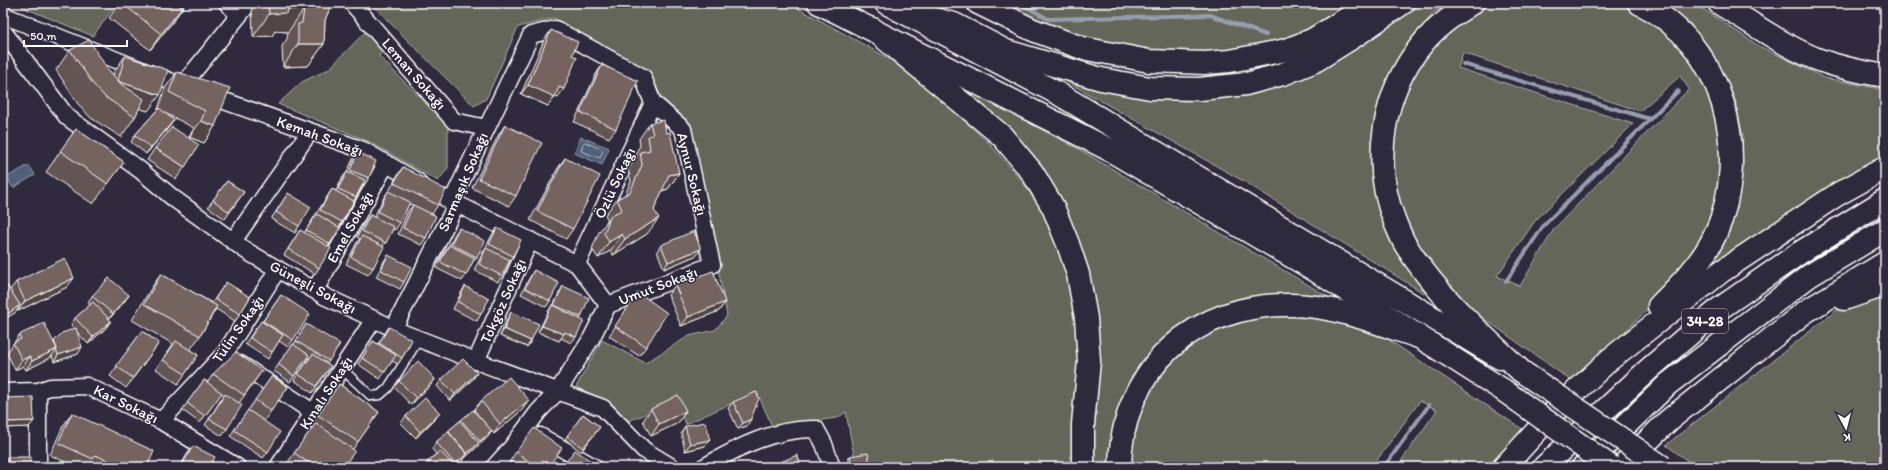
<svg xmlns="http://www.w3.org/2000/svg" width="1888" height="470" font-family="Itim,sans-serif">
  <rect width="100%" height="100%" fill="#2f2a3d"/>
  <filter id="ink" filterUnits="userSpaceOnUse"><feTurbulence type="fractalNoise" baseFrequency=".025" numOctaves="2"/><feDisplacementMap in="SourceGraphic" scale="8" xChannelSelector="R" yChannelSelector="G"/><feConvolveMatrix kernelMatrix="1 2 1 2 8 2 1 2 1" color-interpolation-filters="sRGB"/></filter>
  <g filter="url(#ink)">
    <path fill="#636658" stroke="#b1b2ac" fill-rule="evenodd" d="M25 3H117L93 36 22 7Z
      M370 3H786L796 7 888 58 942 101 988 142 1022 181 1050 223 1066 259 1079 340 1075 467H856L846 412 837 418 772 426 757 392 686 424 675 403 628 421 611 403 576 387 602 340 645 363 689 336 715 330 727 316 691 124 662 98 647 70 554 18 518 27 486 99 474 106Z
      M1003 3H1371L1300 46 1182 61 1071 39Z
      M1424 3H1451L1433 13 1395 68 1373 135 1430 297 1245 182 1060 78 1130 95 1184 101 1234 96 1331 62Z
      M1492 3H1621L1667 30 1691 56 1710 88 1724 147 1712 220 1697 248 1647 310 1573 382 1472 310 1446 285 1410 234 1400 209 1393 179 1391 149 1397 108 1416 65 1451 27 1475 11ZM1463 53 1640 111 1680 76 1689 89 1554 229 1520 286 1497 276 1535 221 1633 124 1458 68Z
      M1663 3H1694L1759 46 1825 78 1885 90V156L1703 274 1726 234 1739 194 1743 136 1735 99 1720 69 1690 23Z
      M365 32 383 51 379 56 448 126V168L438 181 368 141 278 104 302 82 329 69Z
      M967 90 1082 151 1332 299 1273 298 1169 337 1112 467H1092L1098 338 1093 289 1080 247 1039 163Z
      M1885 293V467H1696L1666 445 1838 309Z
      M1311 313 1371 328 1525 431 1492 467H1397L1437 410 1420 401 1372 467H1133L1131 448 1140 409 1155 375 1196 336 1234 322 1279 314Z"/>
    <path fill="#515e7a" stroke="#979eaf" d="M581 137 609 148 602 165 574 153Z
      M29 165 35 175 13 188 7 177Z"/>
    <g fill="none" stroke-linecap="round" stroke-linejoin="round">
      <path stroke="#b9bfca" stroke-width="1" d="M585 142 603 150 600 158 581 151 583 144Z"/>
      <path stroke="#979eaf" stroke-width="4" d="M1020 3 1048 19 1210 15 1266 35
        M1463 64 1650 119
        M1506 281 1544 225 1678 91
        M1384 467 1429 405"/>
      <g stroke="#fff" stroke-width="11">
        <path id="lane" d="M342 369 371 396 380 395 388 388 419 339"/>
      </g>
      <g stroke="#fff" stroke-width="19">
        <path id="street" d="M227 3 239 15
          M352 3 454 121 486 128
          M3 15 182 86 363 150 418 182
          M3 31 67 117 140 170 173 198 248 252 326 297 406 334 476 361 603 408 644 450 672 467
          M182 86 249 3
          M445 198 577 264 608 305
          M233 241 309 133
          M577 264 653 103
          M315 290 386 164
          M394 328 453 211 452 201 531 35 555 29 643 77 653 103 683 129 712 265 608 305 591 339 558 391 538 412 512 447 494 467
          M476 361 530 240
          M240 364 314 413
          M38 391V467
          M3 392 38 391 50 387 87 386 161 421 237 467
          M161 421 225 353 278 269
          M540 436 594 467
          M278 467 374 319
          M704 467C738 447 775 428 816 429L824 444 832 467"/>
      </g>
      <g stroke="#fff" stroke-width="25">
        <path id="secondary" d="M819 3 1108 149 1313 269 1503 390
          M886 3 1059 94 1500 358
          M978 3 1033 30 1082 48 1149 61 1205 63 1230 61 1286 50 1312 40 1372 3"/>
      </g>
      <g stroke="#fff" stroke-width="25">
        <path id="highway" d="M1472 3C1454 15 1437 26 1423 43 1382 92 1371 163 1395 222 1398 229 1401 237 1405 244 1435 293 1479 332 1521 371
          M1639 3C1724 43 1752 153 1715 235 1702 263 1680 285 1659 306
          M1719 3C1750 22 1781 44 1814 58 1837 67 1861 72 1885 76
          M899 10 954 24 1006 51 1101 79 1150 88 1200 89 1246 84 1283 74 1315 61 1355 36 1403 3
          M873 29 1002 136 1032 172 1053 207 1068 244 1078 274 1086 318 1089 361 1083 424V467
          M1844 299 1885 285
          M1120 467C1121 368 1196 302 1293 305 1337 306 1378 324 1419 337
          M1504 467 1555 411 1609 360 1722 271 1838 194 1885 168
          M1544 467 1649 369 1719 309 1801 252 1885 200
          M1583 467 1668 384 1809 276 1885 230
          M1621 467 1669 420 1805 312 1885 263"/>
      </g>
      <use href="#lane" stroke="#2f2a3d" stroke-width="8"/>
      <use href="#street" stroke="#2f2a3d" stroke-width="16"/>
      <use href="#secondary" stroke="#2f2a3d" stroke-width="22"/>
      <use href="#highway" stroke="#2f2a3d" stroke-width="22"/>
      <g stroke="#fff" stroke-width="25" stroke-linecap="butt">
        <path id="secondary-bridge" d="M1521 371 1663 467
          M1503 390 1611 467"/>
      </g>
      <use href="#secondary-bridge" stroke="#2f2a3d" stroke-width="22"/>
    </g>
    <path fill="#645553" stroke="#fff" d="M120 3H186L171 24 150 50 109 18Z
      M256 3H334L331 6 325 20 324 44 308 66 283 67 282 46 287 39 288 32 275 31 272 36 253 37 252 8Z
      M551 30 572 55 557 98 555 97 548 106 521 94 544 40Z
      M70 50 107 68 113 75 114 72 125 56 148 111 139 108 135 117 121 137 91 118 78 104 56 70Z
      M602 65 616 129 609 138 574 122 596 74Z
      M177 72 215 126 204 143 189 137 194 128 163 112 174 120 169 127 146 154 131 142 135 135 158 109 165 88Z
      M650 123 666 133 679 173 668 189 662 191 654 210 647 234 613 255 610 251 598 258 592 249 599 232 608 220 605 215 617 199 625 195 631 181 628 169 637 156 636 152 640 146 639 139Z
      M505 125 516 196 509 206 472 188 499 134Z
      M76 129 124 162 93 204 46 172Z
      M155 148 185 167 176 179 147 160Z
      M358 152 369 178 364 185 363 184 356 197 339 227 340 228 328 246 319 268 315 274 284 255 300 230 304 233 332 189 336 191 342 178 347 172 353 159Z
      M565 158 573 229 566 239 530 220 558 168Z
      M403 167 438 205 432 214 426 238 421 245 398 234 408 211 413 205 409 204 400 223 395 230 393 229 383 246 373 268 368 275 346 264 357 242 360 239 357 237 365 222 370 215 374 217 384 197 389 191 397 176Z
      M227 181 244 192 225 219 208 207Z
      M288 193 299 226 295 233 271 219Z
      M459 228 477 257 472 263 466 275 462 281 436 268 444 251 449 245 455 234Z
      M497 228 513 256 510 260 502 276 498 282 474 270 492 235Z
      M661 245 697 255 664 269 657 251Z
      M388 255 404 282 400 289 376 277 384 261Z
      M534 270 550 301 546 307 521 294 530 277Z
      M161 274 212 303 226 282 240 314 235 321 216 309 200 336 190 350 198 355 178 384 156 369 173 344 132 320 150 290Z
      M16 282 67 287 18 311V310L16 312 3 320V288L10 290Z
      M675 285 725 302 719 311 681 326 668 295Z
      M465 286 481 314 477 321 453 309 461 293Z
      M563 286 581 317 580 319 576 337 571 343 561 338 559 341 538 332 548 312 552 305 553 306 559 293Z
      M638 292 646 347 639 356 609 336Z
      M129 295 124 302 109 319 106 328 88 344 77 332 78 354 54 362 52 356 50 358 26 370 23 366 15 370 7 353 19 335 54 342 74 329 71 325 75 318 90 305 88 302 92 296Z
      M281 295 293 340 288 347 279 341 268 359 245 344 256 328 262 322Z
      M511 312 531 341 527 347 500 336 507 319Z
      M306 324 329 361 327 364 331 366 312 393 294 380 309 358 308 357 290 382 274 371 293 344H294Z
      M389 327 402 358 398 364 392 361 380 379 358 364 373 341 378 344Z
      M142 331 159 343 126 388 110 376Z
      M262 371 239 403 227 429 222 436 205 425 224 395 221 393 200 423 182 410 204 380 208 382 213 374Z
      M477 373 472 380 450 401 437 386 441 380Z
      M272 376 288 387 264 421 268 452 263 458 230 436Z
      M435 379 431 385 411 405 394 387 399 381Z
      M339 384 379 412 353 449 343 467H289L286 465 312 428 310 427Z
      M4 398 29 427 3 428V400Z
      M529 400 522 410 494 434 492 431 487 438 455 467H424L428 461 436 454 432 449 436 442 447 434 448 431 460 421 461 420 489 428 474 410 481 401Z
      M733 402 747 426 738 429 728 408Z
      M651 409 678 423 651 436 643 421Z
      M72 413 147 467H76L50 455 63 426Z
      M440 413 435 419 416 438 401 423 406 416Z
      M583 414 600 427 581 452 565 439Z
      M685 426 705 446 685 451 681 433Z
      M193 446 209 467H180L186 456Z
      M516 452 548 467H517L510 461Z
      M850 456 870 467H847L846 463Z
      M7 457 31 467H3V462Z
      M776 464 802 467H773Z"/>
    <path fill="#514544" stroke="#fff" d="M185 3H186L171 24 150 50 161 34Z
      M288 9H304L288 32 275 31 272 36 253 37 269 14Z
      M298 44H324L308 66 283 67Z
      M117 81 160 95 148 111 106 98Z
      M528 85 559 87 564 89 557 98 555 97 548 106 521 94Z
      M174 120 169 127 146 154 151 148Z
      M201 121 215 126 204 143 189 137Z
      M679 173 668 189 657 192 669 175Z
      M659 218 647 234 613 255 625 239Z
      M622 234 610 251 598 258 609 242Z
      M701 249 697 255 664 269 668 262Z
      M74 278 67 287 18 311 25 301Z
      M129 295 124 302 108 320 113 314Z
      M725 302 719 311 681 326 688 317Z
      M20 305 16 312 3 320V318L5 316Z
      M111 321 106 328 88 344 93 337Z
      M542 326 564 334 559 341 538 332Z
      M504 329 531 341 527 347 500 336Z
      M82 347 78 354 54 362 58 355Z
      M57 349 50 358 26 370 32 361Z
      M30 356 23 366 15 370 22 360Z
      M477 373 472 380 450 401 455 394Z
      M435 379 431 385 411 405 416 398Z
      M529 400 522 410 494 434 500 424Z
      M686 411 678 423 651 436 659 424Z
      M440 413 435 419 416 438 420 432Z
      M751 419 747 426 738 429 743 423Z
      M34 421 29 427 3 428V425L5 422Z
      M492 431 487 438 464 458 462 461 455 467H453L455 464 466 455 467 453Z
      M710 440 705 446 685 451 690 444Z"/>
    <path fill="#746361" stroke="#fff" d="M122 3H176L182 8 161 34Z
      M268 3H332L325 20 324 44H298V24L302 23 304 9H288L287 13 269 14Z
      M3 22 7 27 3 30Z
      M551 30 578 42 572 55 577 57 564 89 559 87 555 97 528 85Z
      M89 40 107 68 121 84 144 99 135 117 105 97 93 84 70 50Z
      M125 56 168 70 160 95 120 82 118 80Z
      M602 65 638 81 616 129 580 112Z
      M177 72 230 88 215 126 201 121 205 111 169 92Z
      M159 108 174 120 151 148 135 135Z
      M664 120 666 133 670 132 679 173 669 175 654 210 659 218 625 239 622 234 609 242 604 233 611 215 622 210 617 199 630 192 642 165 640 152 650 150 648 136 653 135 650 123Z
      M505 125 542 143 516 196 479 179Z
      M172 127 199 145 185 167 155 148Z
      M76 129 124 162 108 184 60 151Z
      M358 152 376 161 369 178 350 170Z
      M565 158 600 176 573 229 537 211Z
      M403 167 446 190 438 205 394 183Z
      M347 172 365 180 356 197 338 189Z
      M227 181 244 192 229 212 213 200Z
      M332 189 354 201 342 222 320 210Z
      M388 191 410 202 400 223 378 212Z
      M288 193 311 207 299 226 276 212Z
      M413 205 436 216 426 238 403 228Z
      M317 214 340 228 330 244 306 230Z
      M370 215 394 227 386 243 362 231Z
      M459 228 485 241 477 257 451 244Z
      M497 228 521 240 513 256 489 244Z
      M300 230 331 248 319 268 288 249Z
      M694 231 701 249 668 262 661 245Z
      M362 236 384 247 373 268 351 257Z
      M449 245 475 258 466 275 440 262Z
      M486 248 510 260 502 276 479 264Z
      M388 255 412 267 404 282 381 270Z
      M65 258 74 278 25 301 16 282Z
      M534 270 559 283 550 301 525 288Z
      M713 271 725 302 688 317 675 285Z
      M161 274 217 306 200 336 144 304Z
      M109 278 129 295 113 314 92 296Z
      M226 282 250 297 240 314 215 299Z
      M7 285 20 305 5 316 3 313V288Z
      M465 286 489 299 481 314 458 302Z
      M563 286 589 298 581 317 554 305Z
      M638 292 667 313 646 347 615 326Z
      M281 295 310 314 293 340 263 321Z
      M93 302 111 321 93 337 75 318Z
      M552 305 584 321 576 337 565 332 564 334 542 326Z
      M511 312 539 324 531 341 504 329Z
      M261 321 283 335 272 352 250 338Z
      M44 323 57 349 32 361 30 356 22 360 13 343 21 339 19 335Z
      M306 324 340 344 329 361 296 341Z
      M389 327 412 340 402 358 379 343Z
      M76 328 82 347 58 355 56 349H57L54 341 62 333Z
      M142 331 159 343 133 378 116 366Z
      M176 341 198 355 185 374 163 360Z
      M373 341 396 355 385 372 362 358Z
      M293 344 309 355 294 376 278 364Z
      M236 352 262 371 244 395 213 374Z
      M313 354 331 366 316 386 298 374Z
      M463 359 477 373 455 394 441 380Z
      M418 361 435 379 416 398 399 381Z
      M272 376 288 387 271 411 255 400Z
      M509 377 529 400 500 424 481 401Z
      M204 380 222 393 205 416 187 403Z
      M339 384 379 412 358 442 318 415Z
      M756 392 759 398 751 419 743 423 733 402Z
      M225 394 242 405 227 429 209 419Z
      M678 395 686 411 659 424 651 409Z
      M33 397 34 421 5 422 4 398Z
      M425 398 440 413 420 432 406 416Z
      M248 410 280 432 268 452 234 430Z
      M473 410 492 431 480 441 461 420Z
      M72 413 154 451 147 467H112L114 463 95 455 93 459 58 443Z
      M583 414 600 427 583 448 567 436Z
      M460 421 479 443 467 453 448 431Z
      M705 422 710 440 690 444 685 426Z
      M316 423 355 451 343 467H315L294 453Z
      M534 428 562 448 548 467H537L516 452Z
      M448 432 467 454 455 464 436 442Z
      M193 446 215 457 209 467H181Z
      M575 450 592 462 589 467H562Z
      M440 451 455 467H432L428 461Z
      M868 453 870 467H852L850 456Z
      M797 455 802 467H777L776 464Z
      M7 457H31V467H7Z
      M235 464 240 467H233Z
      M386 464 388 467H382Z
      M761 464V467H754Z"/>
  </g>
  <g text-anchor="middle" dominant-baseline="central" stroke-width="3" stroke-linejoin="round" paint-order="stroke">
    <rect fill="#2f2a3d" stroke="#c1bfc5" stroke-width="1" x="1682" y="309" width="46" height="24" rx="3"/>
    <g font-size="14" font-weight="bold" fill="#fff">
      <text x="1705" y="321">34-28</text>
    </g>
    <g font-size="15" fill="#fff" stroke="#2f2a3d">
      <text transform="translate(414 74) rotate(49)">Leman Sokağı</text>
      <text transform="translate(320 136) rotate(20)">Kemah Sokağı</text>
      <text transform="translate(692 174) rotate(76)">Aynur Sokağı</text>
      <text transform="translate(463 182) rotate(-67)">Sarmaşık Sokağı</text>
      <text transform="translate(615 183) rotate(-65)">Özlü Sokağı</text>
      <text transform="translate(350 227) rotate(-61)">Emel Sokağı</text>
      <text transform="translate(658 286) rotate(-21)">Umut Sokağı</text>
      <text transform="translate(313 287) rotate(28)">Güneşli Sokağı</text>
      <text transform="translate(503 301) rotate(-66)">Tokgöz Sokağı</text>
      <text transform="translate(238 329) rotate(-55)">Tülin Sokağı</text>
      <text transform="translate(326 393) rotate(-57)">Kınalı Sokağı</text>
      <text transform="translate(126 404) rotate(26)">Kar Sokağı</text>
    </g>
  </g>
  <rect width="1888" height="470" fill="none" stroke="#2f2a3d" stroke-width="16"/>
  <rect x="8" y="8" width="1872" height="454" fill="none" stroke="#fff" stroke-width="1.5" filter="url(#ink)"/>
  <g transform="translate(1846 428) rotate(173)" stroke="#2f2a3d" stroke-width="3" paint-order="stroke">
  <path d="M0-3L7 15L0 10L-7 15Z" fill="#ffffff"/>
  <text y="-6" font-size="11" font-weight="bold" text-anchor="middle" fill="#ffffff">K</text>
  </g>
  <path d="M24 40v6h103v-6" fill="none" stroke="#ffffff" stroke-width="2"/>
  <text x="30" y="40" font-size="12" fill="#ffffff" stroke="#2f2a3d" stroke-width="3" paint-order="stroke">50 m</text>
</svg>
